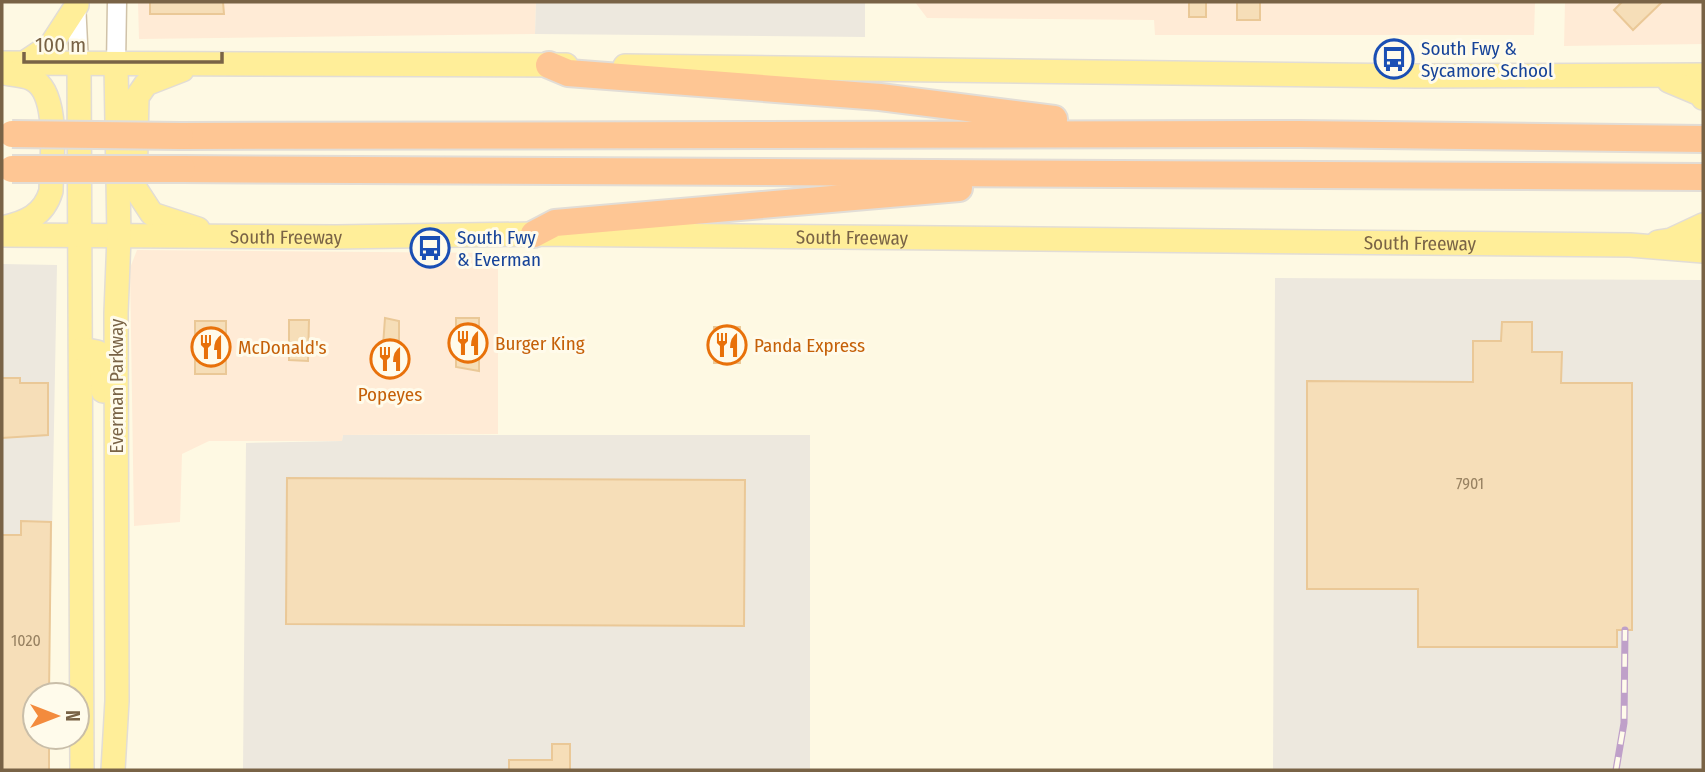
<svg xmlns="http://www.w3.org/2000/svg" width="1705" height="772" font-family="'Fira Sans Condensed',sans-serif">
  <rect width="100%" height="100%" fill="#fef9e3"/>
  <path fill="#ffebd6" d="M138 2H536L535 34 139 39Z
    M915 2H1535L1534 35H1155L1154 20 927 18Z
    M1565 2H1703V44L1564 46Z
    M137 250 498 253V434L343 435 342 441H209L182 454 180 522 134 526 130 268Z"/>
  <path fill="#ede8de" d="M536 2H865V37L535 34Z
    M2 264 57 265 49 695H35V737H49L48 770H2Z
    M1275 278 1703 280V770H1273Z
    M343 435H810V770H243L246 443 342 441Z"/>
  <path fill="#f6deb8" stroke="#eac897" stroke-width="2" d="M150 2H223L224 14H150Z
    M1189 2H1206V17H1189Z
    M1237 2H1260V20H1237Z
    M1622 2H1662L1633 30 1614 10Z
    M385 318 399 321V374H381Z
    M456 318H479V371L456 367Z
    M289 320H309L308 361 289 360Z
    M195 321H226V374H195Z
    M1502 322H1532V352H1562L1561 383H1632V630H1617V647H1418V589H1307V381L1473 382V341H1501Z
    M714 327H740V363H714Z
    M2 378H20V383H48V435L2 438Z
    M287 478 745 480 744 626 286 624Z
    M21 521 51 522 49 695H35V737H49V770H2V535H21Z
    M552 744H570V770H509V760H552Z"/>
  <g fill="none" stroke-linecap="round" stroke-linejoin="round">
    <g stroke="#d0c2a8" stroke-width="21">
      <path id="minor" d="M76 2 79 64
        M116 65 117 2"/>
    </g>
    <g stroke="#e2ddd6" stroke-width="26">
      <g id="major">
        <path d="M2 63 566 65"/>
        <path d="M24 63 51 45 77 5"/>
        <path d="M79 64 82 770"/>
        <path d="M625 66 1417 76 1703 75"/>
        <path d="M182 70 146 84 137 97 135 188 152 214 198 229"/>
        <path d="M1669 81 1700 94 1703 98"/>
        <path d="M2 228C26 223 44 215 51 191 51 163 61 93 32 79 25 75 13 75 5 73"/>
        <path id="s1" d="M2 235 336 237 534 234 1630 245 1703 251"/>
        <path d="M1658 242 1671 240 1703 225"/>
        <path d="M81 349 97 352 101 365 103 391"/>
        <path d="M113 770 117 701 116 313 119 237 116 65"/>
      </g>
    </g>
    <g stroke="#e2ddd6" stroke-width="30">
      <path id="highway" d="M549 65 568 73 880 97 1054 119
        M180 136 1299 134 1703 139
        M182 169 1703 177
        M534 234 555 223 959 188"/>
    </g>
    <use href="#minor" stroke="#fff" stroke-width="18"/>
    <use href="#major" stroke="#fe9" stroke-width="23"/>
    <use href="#highway" stroke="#fec694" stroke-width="26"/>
    <g stroke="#bfa0c9" stroke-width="7">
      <path id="rail" d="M1616 770 1624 723 1625 630"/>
    </g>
    <use href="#rail" stroke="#fffbeb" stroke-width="4.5" stroke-dasharray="13" stroke-linecap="butt"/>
    <g stroke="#e2ddd6" stroke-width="30" stroke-linecap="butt">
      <path id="highway-bridge" d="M12 134 180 136
        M12 169H182"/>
    </g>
    <use href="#highway-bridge" stroke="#fec694" stroke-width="26"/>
  </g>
  <defs>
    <g id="bus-ring" transform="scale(2.0125)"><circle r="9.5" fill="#fffbeb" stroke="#1a4fb4" stroke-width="1.5"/><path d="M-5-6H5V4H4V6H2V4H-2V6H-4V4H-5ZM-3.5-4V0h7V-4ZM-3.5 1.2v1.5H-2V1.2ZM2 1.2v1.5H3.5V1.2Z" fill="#1a4fb4"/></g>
    <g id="restaurant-ring" transform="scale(2.0125)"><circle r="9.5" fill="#fffbeb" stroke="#e8710a" stroke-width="1.5"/><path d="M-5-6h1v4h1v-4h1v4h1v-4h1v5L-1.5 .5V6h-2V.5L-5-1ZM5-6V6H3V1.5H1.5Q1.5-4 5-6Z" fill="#e8710a"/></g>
  </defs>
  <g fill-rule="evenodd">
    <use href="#bus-ring" x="1394" y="59"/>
    <use href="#bus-ring" x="430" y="248"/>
    <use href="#restaurant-ring" x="468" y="343"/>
    <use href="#restaurant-ring" x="727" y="345"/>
    <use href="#restaurant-ring" x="211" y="347"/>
    <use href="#restaurant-ring" x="390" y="359"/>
  </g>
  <g text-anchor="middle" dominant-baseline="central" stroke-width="6" stroke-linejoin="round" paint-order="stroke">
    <g font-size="16" fill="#988262">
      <text x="1470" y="483">7901</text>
      <text x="26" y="640">1020</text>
    </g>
    <g font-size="19" fill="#164399" stroke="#fffbeb" text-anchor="start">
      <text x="1421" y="48">South Fwy &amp;<tspan x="1421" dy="22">Sycamore School</tspan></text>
      <text x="457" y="237">South Fwy<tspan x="457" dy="22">&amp; Everman</tspan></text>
    </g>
    <g font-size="19" fill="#796346" stroke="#fffbeb">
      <text stroke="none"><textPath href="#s1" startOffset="284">South Freeway</textPath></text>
      <text stroke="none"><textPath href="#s1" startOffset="850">South Freeway</textPath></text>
      <text stroke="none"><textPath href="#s1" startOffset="1418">South Freeway</textPath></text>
      <text transform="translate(116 386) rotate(-90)">Everman Parkway</text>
    </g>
    <g font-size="19" fill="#c56008" stroke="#fffbeb" text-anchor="start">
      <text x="495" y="343">Burger King</text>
      <text x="754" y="345">Panda Express</text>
      <text x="238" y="347">McDonald's</text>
      <text x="390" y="394" text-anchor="middle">Popeyes</text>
    </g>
  </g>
  <rect width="1705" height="772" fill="none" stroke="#796346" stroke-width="7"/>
  <g transform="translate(56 716) rotate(90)"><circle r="33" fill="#fffbeb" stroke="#c9bea9" stroke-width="2"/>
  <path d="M0-5L12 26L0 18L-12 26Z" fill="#f38b3d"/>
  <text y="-10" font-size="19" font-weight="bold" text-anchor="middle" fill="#796346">N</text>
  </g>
  <path d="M24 52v10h198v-10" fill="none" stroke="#796346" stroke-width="3.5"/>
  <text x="35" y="52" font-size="21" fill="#796346" stroke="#fffbeb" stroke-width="5" paint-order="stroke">100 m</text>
</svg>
